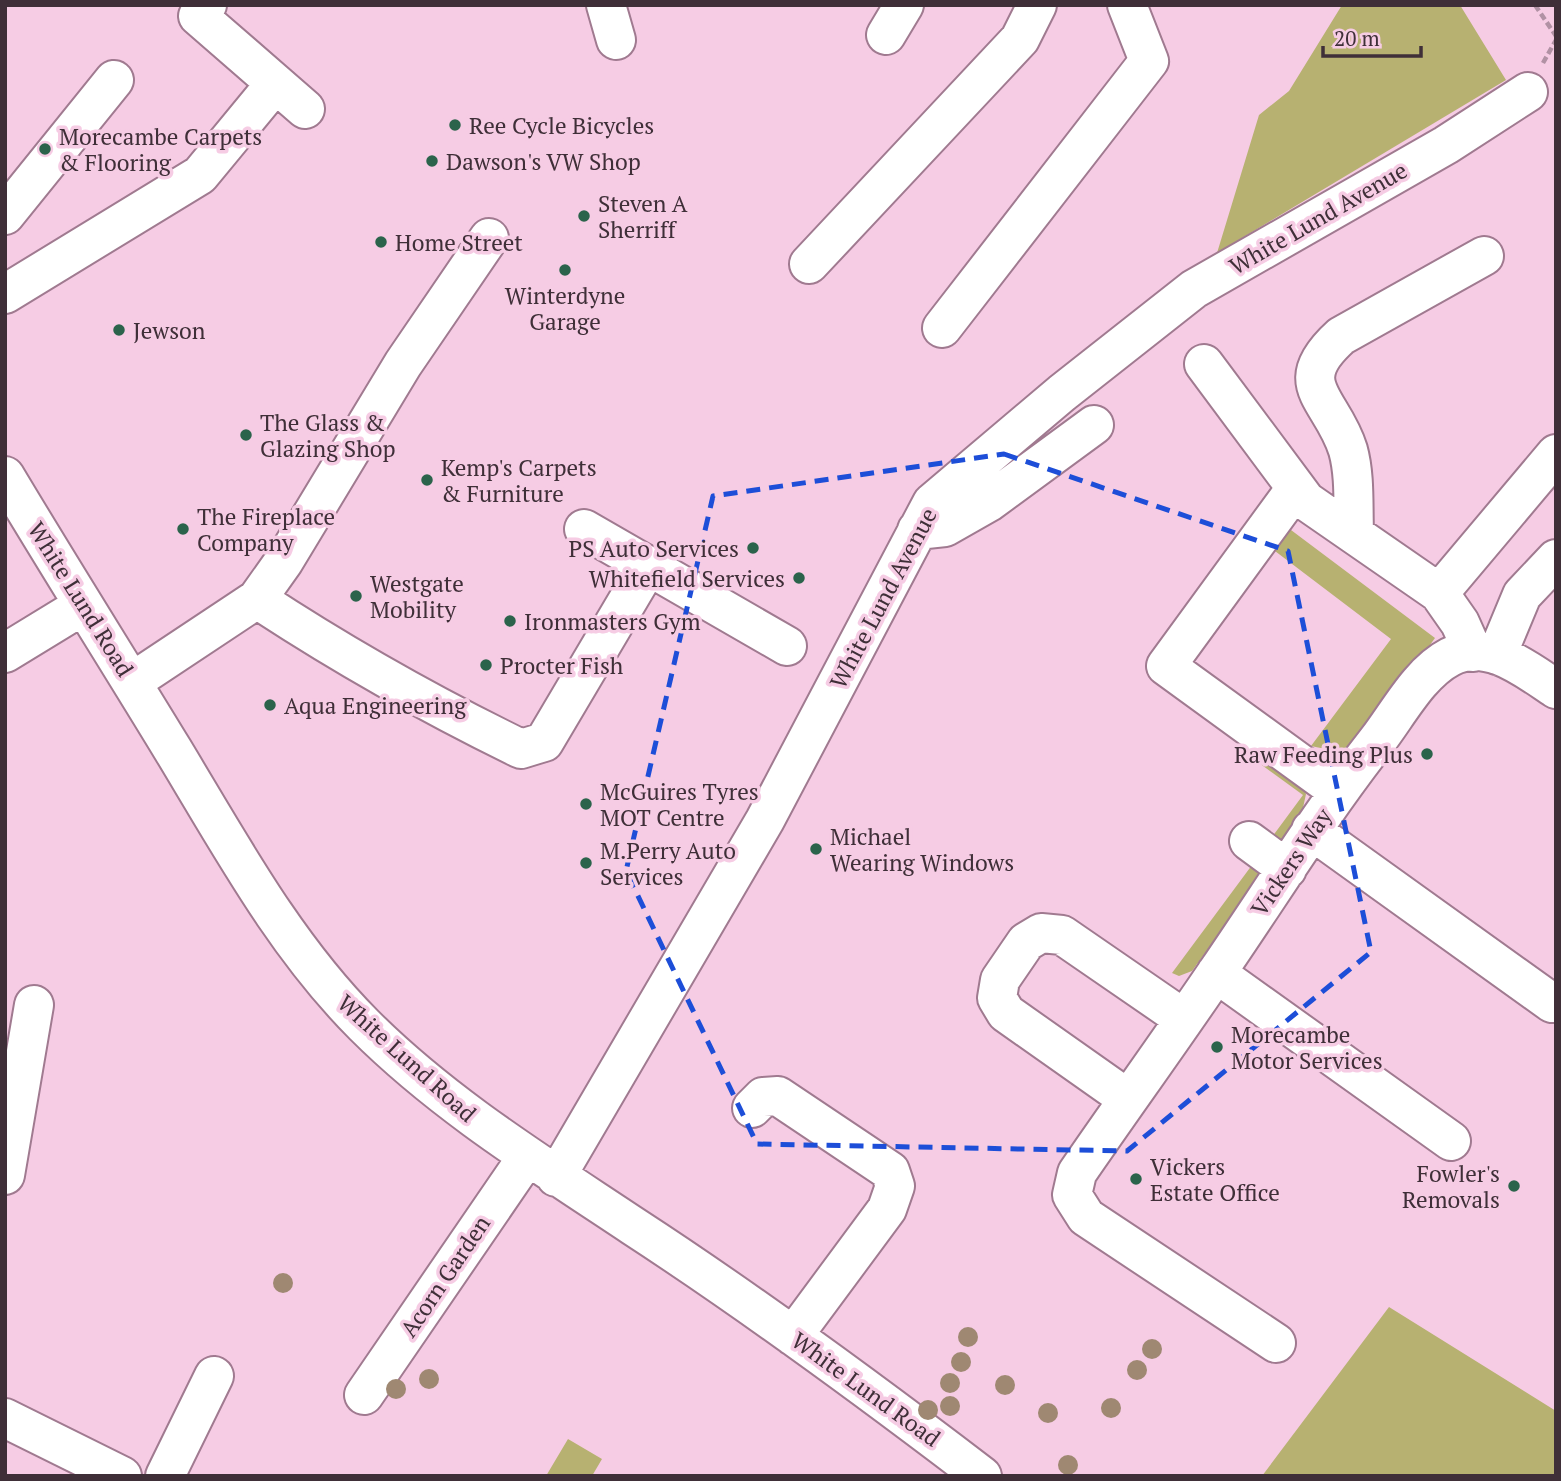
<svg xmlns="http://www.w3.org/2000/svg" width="1561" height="1481" font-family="'PT Serif',serif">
  <rect width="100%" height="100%" fill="#f6cce4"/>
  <path fill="#b7b171" d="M1342 5H1460L1506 80 1217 253 1259 115 1289 91Z
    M1287 527 1435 638 1358 744C1343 755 1328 749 1311 746L1391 639 1271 548Z
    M1265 755 1301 784 1306 794 1301 817 1280 843 1269 841 1303 795 1259 763Z
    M1255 861 1259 864 1261 876 1192 971 1179 976 1172 973Z
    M1389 1307 1556 1411V1476H1262Z
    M568 1439 602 1459 592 1476H546Z"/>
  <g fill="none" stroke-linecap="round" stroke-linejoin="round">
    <g stroke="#a07a90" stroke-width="42">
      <path id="minor" d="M207 5 198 16 305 109
        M606 5 616 40
        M886 35 904 5
        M5 215 114 80
        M809 264 1020 39 1037 5
        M5 294 200 175 275 84
        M942 328 1149 61 1127 5
        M1204 364 1306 501 1439 593 1460 623 1473 652
        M5 476C60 568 117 658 173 750 231 846 285 946 364 1025 444 1105 540 1164 633 1226 753 1304 868 1389 982 1476
        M1296 488 1166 666 1338 791
        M584 529 787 646
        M917 530 945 527 989 502 1094 425
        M1354 532C1353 505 1355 475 1348 450 1332 398 1287 385 1341 336L1484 256
        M1439 593 1556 454
        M257 599C342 655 429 704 521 749L544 742 647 568
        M5 653 82 606
        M1497 655 1522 595 1556 559
        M132 682 257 599 284 561 403 364 489 238
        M1311 830 1552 1003
        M1249 841 1287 869
        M1216 973 1451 1141
        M1128 1099 1006 1013 997 998 1000 980 1026 942 1041 933 1062 935 1184 1019
        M752 1108 763 1097 778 1096 890 1171 895 1186 887 1209 793 1336
        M5 1175 34 1005
        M556 1177 765 820 932 503 1062 393 1194 289 1446 145 1528 92
        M1276 1343 1086 1217 1072 1195 1077 1173C1123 1106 1171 1040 1217 972 1270 895 1319 815 1377 741 1398 714 1419 673 1450 657 1487 637 1527 670 1556 689
        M364 1395 527 1157
        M5 1418 122 1476
        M165 1476 214 1376"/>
    </g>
    <path stroke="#b191a4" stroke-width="4.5" stroke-dasharray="7 3.5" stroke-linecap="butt" d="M1535 5 1556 36
      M1543 63 1556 40"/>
    <use href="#minor" stroke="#fff" stroke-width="38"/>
  </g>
  <g fill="#9f8872">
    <circle cx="283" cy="1283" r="10"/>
    <circle cx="968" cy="1337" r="10"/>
    <circle cx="1152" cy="1349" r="10"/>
    <circle cx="961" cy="1362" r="10"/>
    <circle cx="1137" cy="1370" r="10"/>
    <circle cx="429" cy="1379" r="10"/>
    <circle cx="950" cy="1383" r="10"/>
    <circle cx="1005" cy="1385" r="10"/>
    <circle cx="396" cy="1389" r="10"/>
    <circle cx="950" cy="1406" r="10"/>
    <circle cx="1111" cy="1408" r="10"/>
    <circle cx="928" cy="1410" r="10"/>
    <circle cx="1048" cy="1413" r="10"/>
    <circle cx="1068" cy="1465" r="10"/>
  </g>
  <path fill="none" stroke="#1d4ed8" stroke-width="5" stroke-dasharray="14 9" stroke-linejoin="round" d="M1004 454 1288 551 1371 952 1127 1151 757 1144 626 871 713 496Z"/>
  <g fill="#2b634b" stroke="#f6cce4" stroke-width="2.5">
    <circle cx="455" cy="125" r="7"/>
    <circle cx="45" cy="149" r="7"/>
    <circle cx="432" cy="161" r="7"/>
    <circle cx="584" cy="216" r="7"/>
    <circle cx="381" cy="242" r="7"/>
    <circle cx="565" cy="270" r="7"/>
    <circle cx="119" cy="330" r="7"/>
    <circle cx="246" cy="435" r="7"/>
    <circle cx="427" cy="480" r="7"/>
    <circle cx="183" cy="529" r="7"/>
    <circle cx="753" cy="548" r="7"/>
    <circle cx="799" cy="578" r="7"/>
    <circle cx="356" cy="596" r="7"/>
    <circle cx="510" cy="621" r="7"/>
    <circle cx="486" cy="665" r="7"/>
    <circle cx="270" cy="705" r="7"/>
    <circle cx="1427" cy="754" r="7"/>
    <circle cx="586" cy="804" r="7"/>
    <circle cx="816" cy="849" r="7"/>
    <circle cx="586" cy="863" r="7"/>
    <circle cx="1217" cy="1047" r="7"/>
    <circle cx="1136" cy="1179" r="7"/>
    <circle cx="1514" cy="1186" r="7"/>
  </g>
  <g text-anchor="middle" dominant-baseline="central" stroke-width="7" stroke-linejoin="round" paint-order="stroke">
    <g font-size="23" fill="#3f2f38" stroke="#f6cce4" text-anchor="start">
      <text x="469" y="125">Ree Cycle Bicycles</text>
      <text x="59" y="136">Morecambe Carpets<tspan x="59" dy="26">&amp; Flooring</tspan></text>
      <text x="446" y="161">Dawson's VW Shop</text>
      <text x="598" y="203">Steven A<tspan x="598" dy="26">Sherriff</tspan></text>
      <text x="395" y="242">Home Street</text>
      <text x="565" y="295" text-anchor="middle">Winterdyne<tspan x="565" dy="26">Garage</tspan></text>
      <text x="133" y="330">Jewson</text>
      <text x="260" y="422">The Glass &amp;<tspan x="260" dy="26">Glazing Shop</tspan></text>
      <text x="441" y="467">Kemp's Carpets<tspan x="441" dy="26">&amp; Furniture</tspan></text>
      <text x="197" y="516">The Fireplace<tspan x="197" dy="26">Company</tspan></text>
      <text x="739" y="548" text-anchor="end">PS Auto Services</text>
      <text x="785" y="578" text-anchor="end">Whitefield Services</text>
      <text x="370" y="583">Westgate<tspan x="370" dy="26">Mobility</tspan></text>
      <text x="524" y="621">Ironmasters Gym</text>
      <text x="500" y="665">Procter Fish</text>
      <text x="284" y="705">Aqua Engineering</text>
      <text x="1413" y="754" text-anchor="end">Raw Feeding Plus</text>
      <text x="600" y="791">McGuires Tyres<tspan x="600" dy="26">MOT Centre</tspan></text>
      <text x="830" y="836">Michael<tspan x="830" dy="26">Wearing Windows</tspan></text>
      <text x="600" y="850">M.Perry Auto<tspan x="600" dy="26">Services</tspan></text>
      <text x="1231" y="1034">Morecambe<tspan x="1231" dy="26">Motor Services</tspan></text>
      <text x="1150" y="1166">Vickers<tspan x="1150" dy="26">Estate Office</tspan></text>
      <text x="1500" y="1173" text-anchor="end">Fowler's<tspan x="1500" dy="26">Removals</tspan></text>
    </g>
    <g font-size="23" fill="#3f2f38" stroke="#f6cce4">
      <text transform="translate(1318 218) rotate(-30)">White Lund Avenue</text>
      <text transform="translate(883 598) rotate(-62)">White Lund Avenue</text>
      <text transform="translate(81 599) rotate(58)">White Lund Road</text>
      <text transform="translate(1291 862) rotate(-56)">Vickers Way</text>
      <text transform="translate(407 1058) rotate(42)">White Lund Road</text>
      <text transform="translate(445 1276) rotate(-56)">Acorn Garden</text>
      <text transform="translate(866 1389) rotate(36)">White Lund Road</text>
    </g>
  </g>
  <rect width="1561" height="1481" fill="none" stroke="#3f2f38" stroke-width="14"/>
  <path d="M1323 46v10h98v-10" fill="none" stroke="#3f2f38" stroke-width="3.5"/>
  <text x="1334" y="46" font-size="21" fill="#3f2f38" stroke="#f6cce4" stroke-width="5" paint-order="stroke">20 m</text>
</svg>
